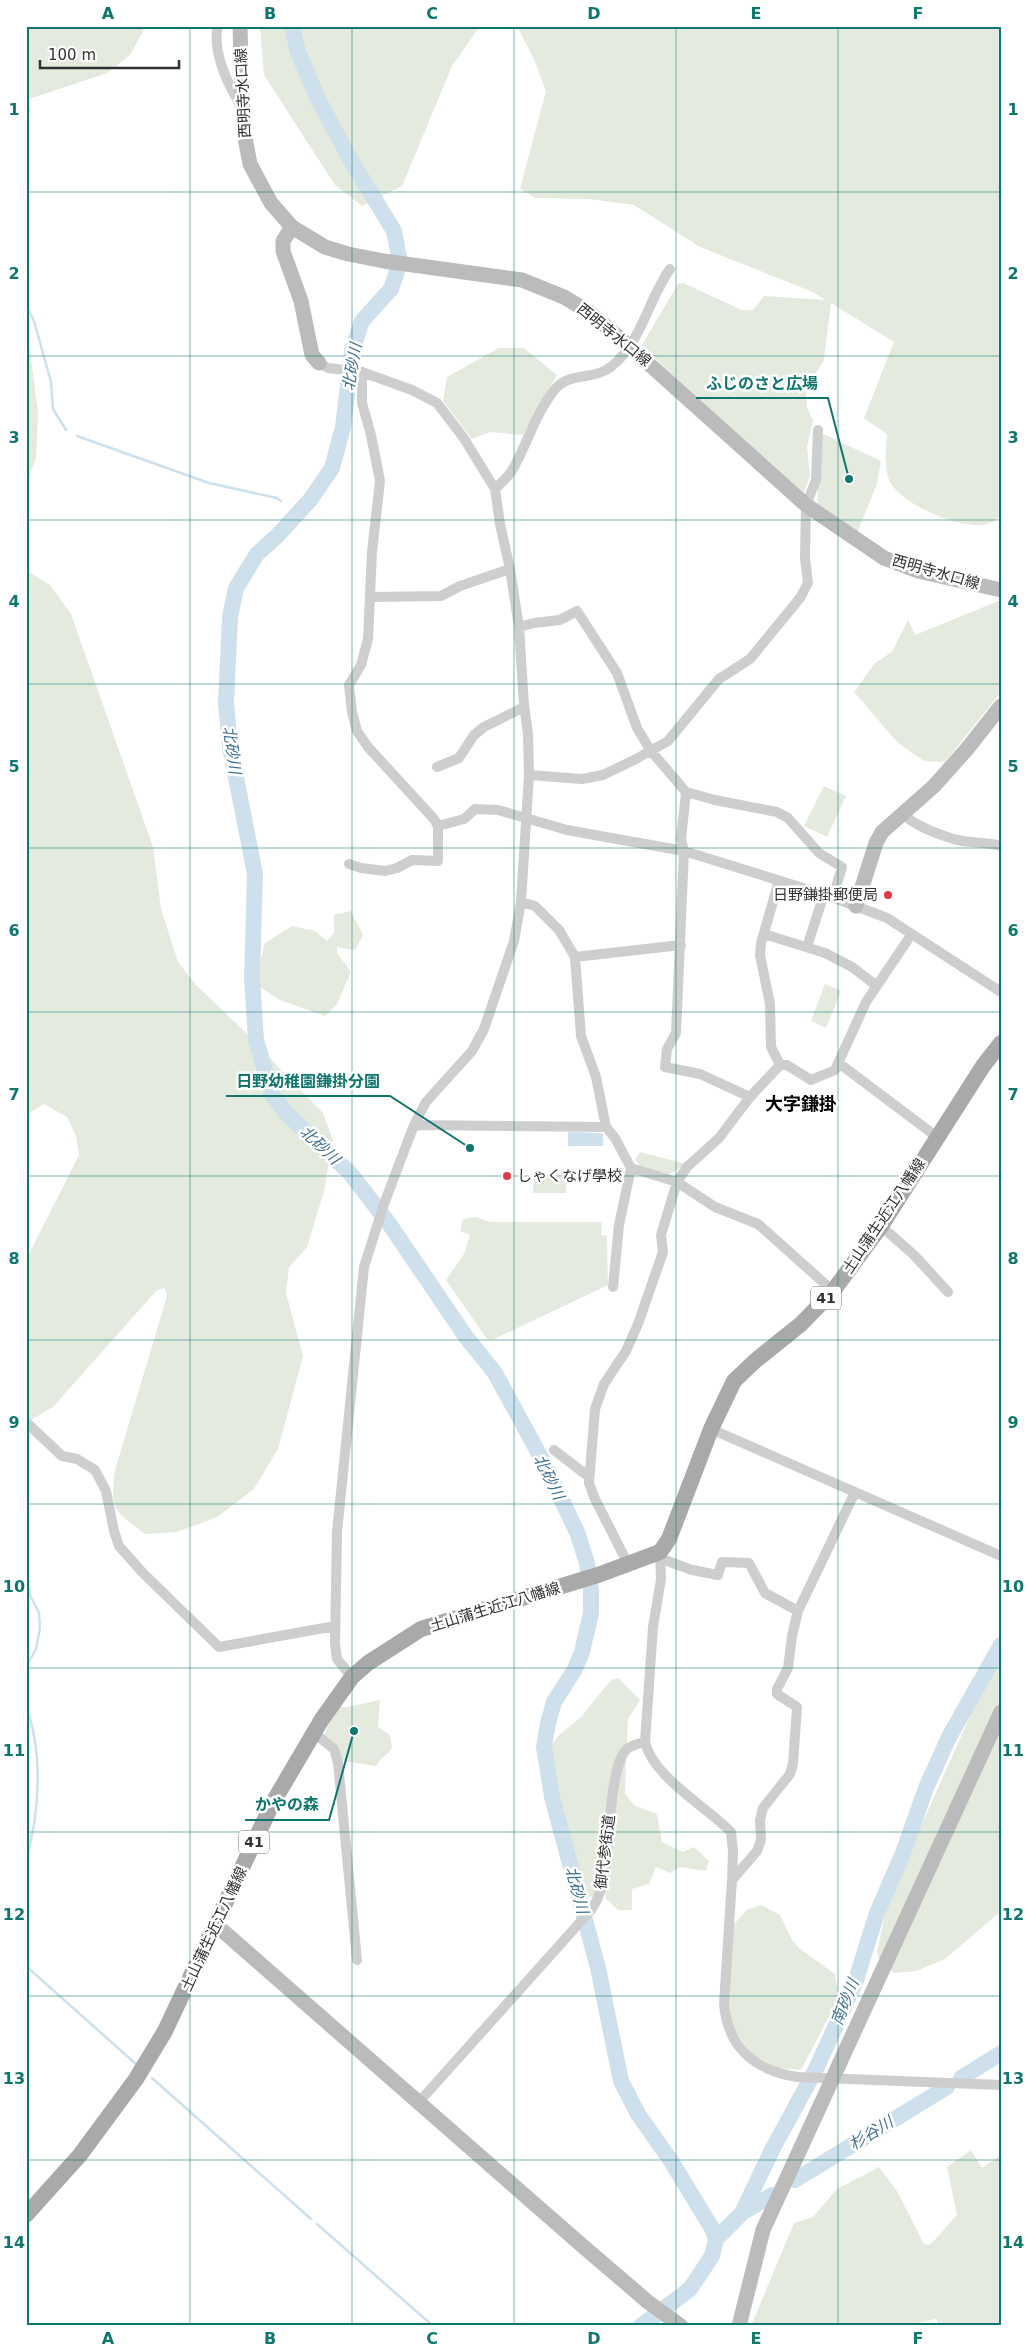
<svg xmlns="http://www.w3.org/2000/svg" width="1027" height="2352" font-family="'DejaVu Sans','Noto Sans JP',sans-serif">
  <rect width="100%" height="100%" fill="#fff"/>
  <path fill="#e4eadd" d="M26 26H146L130 55 107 73 26 100Z
    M260 26H480L452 66 402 186 362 206 335 185 264 75Z
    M517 26H1001V516C997 518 992 523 987 524 963 531 899 504 889 480 884 466 886 448 887 434L864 418 894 342 831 303 824 360 806 389 807 407 813 421 807 447 810 476 804 493 696 398 642 345 678 284 683 283 742 310H753L764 296 825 300 813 292 700 247 634 205 589 199 536 198 520 189 546 91 534 59Z
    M26 342 30 351 38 413 36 459 26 483Z
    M499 348H524L557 375 523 435 490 432 472 439 443 401 447 377Z
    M821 433 881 461 877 484 857 533 817 507Z
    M26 570 50 585 71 614 153 847 161 909 178 962 196 985 239 1026 323 1113 333 1140 324 1191 307 1247 289 1267 286 1293 303 1356 278 1449 254 1489 217 1517 177 1532 145 1534C113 1509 110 1511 115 1470L167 1296 165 1288 157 1290 53 1407 26 1423V1260L79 1155 76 1136 67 1117 44 1104 26 1115Z
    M1001 600V692L945 762 924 761 898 743 854 692 875 663 892 652 908 620 915 635Z
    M824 786 846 796 827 837 804 826Z
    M351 911 363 935 355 950 337 947V953L351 972 337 1004 325 1016 280 1000 257 985 258 971 265 943 292 926 315 931 327 941 334 933V915Z
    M825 984 841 991 826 1028 811 1021Z
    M640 1152 686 1164 685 1165 668 1175 643 1169 635 1160Z
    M534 1177 567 1178 566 1193H533Z
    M476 1217 490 1222H602L601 1235 607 1236 608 1285 492 1340 487 1339 446 1280 464 1254 470 1235 460 1231 463 1219Z
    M1001 1647V1911L945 1959 916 1971 893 1973 880 1962 877 1952 888 1900Z
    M618 1678 640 1700 628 1719 625 1794 634 1805 657 1814 662 1842 683 1852 694 1847 709 1861 706 1871 680 1867 670 1873 656 1867 649 1884 632 1889V1910H618L606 1899 605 1893 587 1898 557 1808 547 1752 558 1736 581 1717 611 1680Z
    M380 1700 378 1727 390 1735 392 1748C387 1756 382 1755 376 1766L343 1761 335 1747 323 1738 335 1707H347Z
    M761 1905 780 1915 792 1940 799 1948 835 1974 839 1997 801 2070 777 2068 749 2052 727 2019 732 1926 747 1910Z
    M971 2150 982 2168 1001 2155V2326H940L936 2319 905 2326H751L794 2223 813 2217 837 2189 879 2167 897 2191 924 2244 930 2245 957 2215 947 2167Z"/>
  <path fill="#cde0ec" d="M568 1132 603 1133V1146H568Z"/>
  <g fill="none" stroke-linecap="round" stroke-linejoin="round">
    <path stroke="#cde0ec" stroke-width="2.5" d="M26 109 29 110 26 121
      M26 305 34 321 51 382 53 409 66 430
      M77 436 209 483 277 498 281 501
      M291 511 295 516
      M26 1558 30 1595 39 1613 40 1628 36 1649 26 1667
      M26 1706C43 1752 40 1813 26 1859
      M26 1966 136 2064
      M152 2078 311 2219
      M317 2224 433 2326"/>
    <path stroke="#cde0ec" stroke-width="16" d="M292 26 298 52 318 99 350 159 394 231 400 262 391 289 362 321 352 351 343 427 332 468 310 500 277 536 257 554 236 588 230 617 226 703 230 747 255 874 252 978 256 1040 272 1094 286 1113 350 1173 390 1225 466 1337 495 1373 544 1463 577 1532 587 1563 591 1590V1613L582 1652 575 1669 554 1702 548 1723 544 1747 552 1797 598 1968 621 2081 638 2114 671 2161 713 2230 716 2239
      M961 2078 1001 2053
      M795 2180 947 2087
      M742 2213 772 2195
      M641 2326 690 2289 712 2256 716 2239 742 2213 772 2150 815 2071 838 2021 856 1980 877 1913 903 1853 926 1788 949 1737 1001 1645"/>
    <path stroke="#cecece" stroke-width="10" d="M218 26C212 50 226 80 238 101H242
      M319 363 328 368 362 372 412 390 437 403 463 437 495 489 500 524 510 569 519 627 524 705 528 734 529 775 521 902 514 941 484 1029 472 1051 426 1102 414 1125 384 1204 364 1267 337 1532 335 1643 337 1659 352 1677
      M495 489C501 483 509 476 513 469 528 442 536 412 556 388 571 372 596 380 612 366 642 341 648 300 670 269
      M370 597 441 596 460 586 510 569
      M519 627 534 623 560 620 577 611 617 673 637 728 651 751 686 792 681 839 684 851 676 1033 667 1049 665 1067 700 1074 750 1097
      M437 767 459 758 474 735 484 727 524 707
      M529 775 582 779 603 775 636 759 668 741 719 679 750 659 759 648 800 598 808 583 805 558 806 505 816 480 818 430
      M686 792 715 800 777 812 788 818 819 853 842 867 833 897
      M902 813C914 826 944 837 962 841 975 843 988 842 1001 846
      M438 826 464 819 475 809 498 810 567 830 684 851 829 896 887 918 1001 992
      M349 864 361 868 385 871 397 868 412 860 438 861V826L434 819 368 747 357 731 352 712 349 685 361 665 368 639 372 552 380 481 371 435 362 403V372
      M779 881 761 943 760 955 770 1004 771 1047 780 1065
      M521 902 535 906 559 930 575 957 581 1036 596 1077 606 1127 615 1138 631 1168 677 1182 715 1207 758 1224 833 1291
      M764 934 825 953 852 967 877 986
      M807 947 824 894
      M575 957 681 945
      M780 1065H787L811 1080 835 1070 866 1002 911 935
      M838 1065 844 1067 937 1137
      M414 1125 606 1127
      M881 1226 914 1255 948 1292
      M613 1287 619 1225 631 1168
      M26 1422 62 1456 77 1459 95 1470 106 1491 114 1531 119 1546 142 1572 219 1647 335 1626
      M711 1429 1001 1556
      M554 1450 589 1477
      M662 1559 692 1570 718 1575 722 1562 749 1563 765 1593 798 1611
      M628 1564 594 1497 589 1483 595 1409 604 1384 626 1351 638 1324 663 1252 661 1235 677 1182 687 1167 719 1138 750 1097 780 1065
      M314 1733 334 1749 338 1763 357 1960
      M645 1742C653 1777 708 1808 731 1832L733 1851 732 1880 724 2004C728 2049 755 2070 797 2077L1001 2085
      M732 1880 757 1851 761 1840 760 1820 763 1808 790 1774 793 1764 797 1707 777 1694V1689L788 1668 792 1636 798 1611 855 1492
      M419 2102 591 1910C612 1882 607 1820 614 1785 616 1775 618 1760 625 1751 630 1745 638 1744 645 1742L653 1627 661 1579 660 1552"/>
    <path stroke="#bbb" stroke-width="15" d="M240 26 243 127 250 164 271 203 292 227 325 247 348 254 384 261 522 280 564 297 589 312 630 347 806 505 884 558 918 571 1001 590
      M292 227 283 241V251L301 301 312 355 319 363
      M856 906 876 843 882 832 934 786 967 749 1001 706
      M216 1925 578 2242 648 2302 681 2326
      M739 2326 763 2230 1001 1712"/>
    <path stroke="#a9a9a9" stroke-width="16" d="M26 2215 80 2155 136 2079 165 2031 272 1804 322 1719 352 1677 368 1663 421 1629 598 1575 660 1552 669 1539 711 1429 734 1381 755 1361 801 1324 833 1291 881 1226 983 1066 1001 1043"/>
  </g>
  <path fill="none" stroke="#0f766e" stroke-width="1" stroke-opacity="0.55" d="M190 26V2326M352 26V2326M514 26V2326M676 26V2326M838 26V2326M26 192H1001M26 356H1001M26 520H1001M26 684H1001M26 848H1001M26 1012H1001M26 1176H1001M26 1340H1001M26 1504H1001M26 1668H1001M26 1832H1001M26 1996H1001M26 2160H1001"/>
  <g fill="#e13a45" stroke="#fff" stroke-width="2">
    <circle cx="888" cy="895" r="5"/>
    <circle cx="507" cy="1176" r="5"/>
  </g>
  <g text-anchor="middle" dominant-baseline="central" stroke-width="5" stroke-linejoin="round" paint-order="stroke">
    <g fill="#fff" stroke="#6f6f6f" stroke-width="1">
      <rect x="811" y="1286.5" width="30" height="23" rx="4"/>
      <rect x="239" y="1830.5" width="30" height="23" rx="4"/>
    </g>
    <g font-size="14" font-weight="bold" fill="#313131">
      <text x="826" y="1298">41</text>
      <text x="254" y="1842">41</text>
    </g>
    <g font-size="15" fill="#313131" stroke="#fff">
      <text transform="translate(243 93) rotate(-93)">西明寺水口線</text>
      <text transform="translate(614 335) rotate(39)">西明寺水口線</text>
      <text transform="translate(936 572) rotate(16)">西明寺水口線</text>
      <text transform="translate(884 1216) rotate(-56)">土山蒲生近江八幡線</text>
      <text transform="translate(495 1607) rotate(-17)">土山蒲生近江八幡線</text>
      <text transform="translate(605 1852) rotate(-83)">御代参街道</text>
      <text transform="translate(214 1929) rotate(-65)">土山蒲生近江八幡線</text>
    </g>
    <g font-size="15" fill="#313131" stroke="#fff" text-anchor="end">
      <text x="878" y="895">日野鎌掛郵便局</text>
      <text x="517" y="1176" text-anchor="start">しゃくなげ學校</text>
    </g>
    <g font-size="16" font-style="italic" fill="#407292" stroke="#fff">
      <text transform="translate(352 367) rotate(-80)">北砂川</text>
      <text transform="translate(232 750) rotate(82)">北砂川</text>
      <text transform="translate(320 1145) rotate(43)">北砂川</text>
      <text transform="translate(549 1477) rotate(63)">北砂川</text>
      <text transform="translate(577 1890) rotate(75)">北砂川</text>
      <text transform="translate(845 2002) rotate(-68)">南砂川</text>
      <text transform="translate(871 2133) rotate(-32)">杉谷川</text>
    </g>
    <g font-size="18" font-weight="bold" fill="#000" stroke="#fff">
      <text x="801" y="1103">大字鎌掛</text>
    </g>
  </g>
  <path fill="none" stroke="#0f766e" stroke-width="2" d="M849 479L828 398H696M470 1148L390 1096H226M354 1731L329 1820H245"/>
  <g fill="#0f766e" stroke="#fff" stroke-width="2">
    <circle cx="849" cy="479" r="5"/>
    <circle cx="470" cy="1148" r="5"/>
    <circle cx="354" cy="1731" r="5"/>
  </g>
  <g font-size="16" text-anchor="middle" font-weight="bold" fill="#0f766e" stroke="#fff" stroke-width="5" stroke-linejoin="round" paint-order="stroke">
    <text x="762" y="389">ふじのさと広場</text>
    <text x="308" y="1087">日野幼稚園鎌掛分園</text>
    <text x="287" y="1810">かやの森</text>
  </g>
  <rect width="1027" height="2352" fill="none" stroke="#ffffff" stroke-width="55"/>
  <path d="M40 60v8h139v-8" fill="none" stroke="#313131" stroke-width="2.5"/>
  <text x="48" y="60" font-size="15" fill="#313131" stroke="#ffffff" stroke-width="4" paint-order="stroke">100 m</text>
  <rect x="28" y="28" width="972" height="2296" fill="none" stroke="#0f766e" stroke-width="2"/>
  <g font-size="16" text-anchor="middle" font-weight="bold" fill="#0f766e">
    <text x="108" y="19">A</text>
    <text x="270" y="19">B</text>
    <text x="432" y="19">C</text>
    <text x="594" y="19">D</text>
    <text x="756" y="19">E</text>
    <text x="918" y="19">F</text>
    <text x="14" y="115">1</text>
    <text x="1013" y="115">1</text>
    <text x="14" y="279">2</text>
    <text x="1013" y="279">2</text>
    <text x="14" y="443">3</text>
    <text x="1013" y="443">3</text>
    <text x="14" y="607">4</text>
    <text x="1013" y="607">4</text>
    <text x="14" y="772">5</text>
    <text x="1013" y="772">5</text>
    <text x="14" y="936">6</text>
    <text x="1013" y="936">6</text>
    <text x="14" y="1100">7</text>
    <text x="1013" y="1100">7</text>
    <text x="14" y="1264">8</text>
    <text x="1013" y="1264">8</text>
    <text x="14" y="1428">9</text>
    <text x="1013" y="1428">9</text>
    <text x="14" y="1592">10</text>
    <text x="1013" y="1592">10</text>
    <text x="14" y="1756">11</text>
    <text x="1013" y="1756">11</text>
    <text x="14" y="1920">12</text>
    <text x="1013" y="1920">12</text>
    <text x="14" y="2084">13</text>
    <text x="1013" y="2084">13</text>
    <text x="14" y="2248">14</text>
    <text x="1013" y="2248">14</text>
    <text x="108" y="2344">A</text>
    <text x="270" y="2344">B</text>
    <text x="432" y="2344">C</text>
    <text x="594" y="2344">D</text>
    <text x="756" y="2344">E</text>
    <text x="918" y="2344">F</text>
  </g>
</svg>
